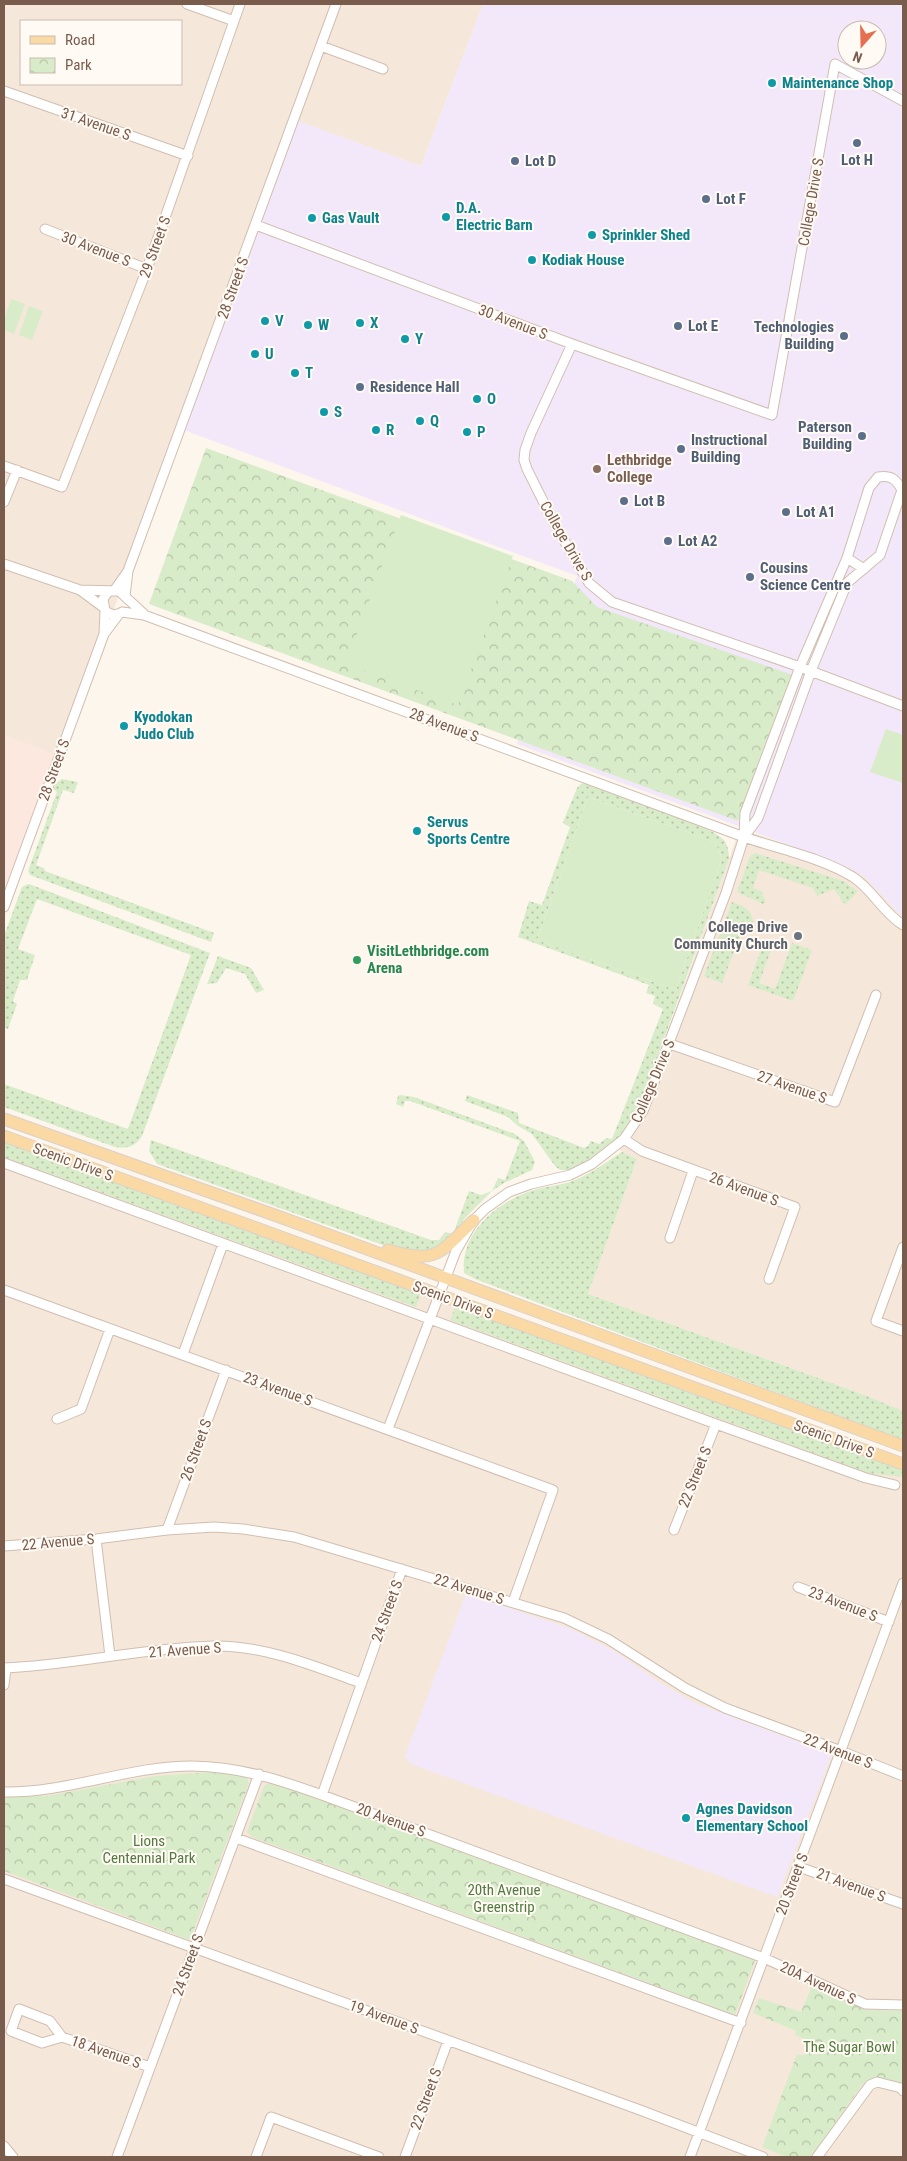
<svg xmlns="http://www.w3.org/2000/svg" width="907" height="2161" font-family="'Roboto Condensed',sans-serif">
  <defs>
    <pattern id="grass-dots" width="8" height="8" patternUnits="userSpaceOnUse" patternTransform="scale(1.25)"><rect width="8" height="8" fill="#d8ecc9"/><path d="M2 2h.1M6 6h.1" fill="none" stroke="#b4c2a5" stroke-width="1.8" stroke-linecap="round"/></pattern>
    <pattern id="park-crowns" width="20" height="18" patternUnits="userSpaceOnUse" patternTransform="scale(1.25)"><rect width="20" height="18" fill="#d8ecc9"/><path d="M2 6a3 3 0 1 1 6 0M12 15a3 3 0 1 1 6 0" fill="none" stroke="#b4c2a5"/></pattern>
  </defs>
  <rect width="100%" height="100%" fill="#fdf6ec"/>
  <path fill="#f5e8da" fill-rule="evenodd" d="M4 4H483L421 166 294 120 4 908ZM21 21H181V84H21Z
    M740 828 848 867 865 877 903 918V1411L867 1396 588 1294 637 1159 622 1152 615 1143 643 1100Z
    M4 1136 903 1464V2157H4Z"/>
  <path fill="#fde8e0" d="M4 735 59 756 4 907Z"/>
  <path fill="#f3e8fa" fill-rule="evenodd" d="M483 4H903V918L865 877 848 867 517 744 577 576 181 429 293 119 421 166ZM847 30H877V60H847Z
    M466 1594 569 1628 613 1650 662 1684 695 1703 832 1754 777 1897 411 1764 405 1756Z"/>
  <path fill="url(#grass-dots)" fill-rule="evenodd" d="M62 779 78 782 74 793 63 790 36 865 44 868 45 871 214 933 211 942 30 875 28 871 57 792 53 789 56 783Z
    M587 783C612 793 710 824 724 840 728 846 729 852 729 859L635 1119 625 1132 602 1152 570 1170H560L555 1166 532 1134 518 1126 508 1117 465 1101 467 1095 518 1113 519 1123 584 1148 588 1146 591 1141 599 1144 606 1138 612 1139 663 1009 653 1004 655 996 646 993 649 985 518 937 529 901 542 905 570 827 564 824 563 822 577 788 581 784ZM588 797 715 842 722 858 676 990 537 940Z
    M755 853 843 881 858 891 845 905 834 889 817 896 813 888 759 870 753 888 761 891 766 902 763 904 737 892 750 856Z
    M29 884 210 953 142 1136C135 1147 127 1149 115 1147L4 1107V1084L128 1129 191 955 37 899 18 949 35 955 27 980H20L13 1001 17 1004 8 1029 4 1028V936L22 887Z
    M732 902C748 907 758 914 750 933L742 930 722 983 704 976Z
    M764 942 773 945 759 983 775 989 792 943 812 950 793 1001 748 985Z
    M218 956 251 968 264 990 256 993 245 974 226 968 217 983 207 984Z
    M400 1095 414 1097 515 1134 524 1141 535 1162 532 1170 504 1183 492 1191 466 1217 453 1234 433 1252H402L157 1164 149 1151 151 1140 431 1240H439L445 1232 453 1234 469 1191 481 1195 492 1191 498 1178 505 1180 520 1141 410 1101H405L403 1107 396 1104 398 1096Z
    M4 1142 421 1293 416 1307 4 1157Z
    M622 1152 637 1159 588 1294 867 1396 903 1411V1440L475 1279 464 1273C460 1233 497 1202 531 1191 545 1186 559 1186 572 1181 590 1175 606 1162 622 1152Z
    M456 1305 903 1470V1477L868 1473 450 1320Z"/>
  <path fill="url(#park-crowns)" d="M206 448 572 581 597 607 793 675 738 821 149 604Z
    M211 1772 241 1775 247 1778 249 1783 190 1940 4 1871V1797L47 1796 155 1776Z
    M272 1782 755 1960 735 2015 252 1837 247 1832 264 1786Z
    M812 1986 866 2010 903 2011V2084L877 2077 862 2085 811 2157H787L762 2147 797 2054 804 2056 809 2041 795 2035 796 2031 753 2013 759 1998 801 2012Z"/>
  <path fill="#d8ecc9" d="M11 299 25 304 14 334 4 330V320Z
    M29 306 43 311 32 340 19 335Z
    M401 515 513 556 458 705 346 664Z
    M886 729 903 735V783L870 772Z
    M588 797 715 842 722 858 676 990 537 940Z"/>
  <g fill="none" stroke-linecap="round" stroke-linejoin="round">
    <g stroke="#d1beb0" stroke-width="11">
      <path id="minor" d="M187 4 234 21
        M321 46 383 69
        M4 91 188 156
        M256 225 572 344 772 415 835 64 903 101
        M45 229 147 269
        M572 344 531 433 525 450 524 460 527 469 554 523 589 583 612 602 800 667 903 706
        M4 466 62 487 147 269 240 4
        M4 502 17 470
        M847 558 864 569
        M4 564 80 590 119 591 144 614
        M80 590 103 607
        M114 591 128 571
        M108 592 103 599 105 611 113 615 121 613
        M125 596 128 571 336 4
        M122 612 144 615 744 837C779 849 822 858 853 877 873 890 883 913 903 925
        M104 634 105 611
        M4 907 104 634 119 614
        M670 1044 835 1102 876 995
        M624 1139 642 1151 795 1207 769 1279
        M4 1163 716 1424 866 1478 895 1485
        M670 1238 693 1171
        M903 1247 876 1321 903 1331
        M4 1290 553 1490 513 1602
        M183 1354 223 1244
        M57 1419 81 1409 110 1329
        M388 1429 456 1251 474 1220 485 1209 509 1192 531 1184 570 1175 592 1164 624 1139 643 1111 726 893 744 837 745 813 800 667 847 558 869 488 878 477C891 475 896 479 902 490L880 555 848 582 845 588 811 671 758 818 744 837
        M167 1530 226 1370
        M674 1530 716 1424
        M96 1539 110 1656
        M4 1546 96 1539 167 1530 214 1527 243 1529 294 1537 564 1618 608 1639 685 1688 725 1708 841 1751 903 1776
        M798 1587 889 1622
        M4 1668C74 1665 143 1648 213 1646 264 1645 314 1666 361 1683
        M4 1685 6 1668
        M4 1792C67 1793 129 1766 192 1766 241 1767 277 1779 322 1795L764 1958 865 2004 903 2005
        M322 1795 402 1569
        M236 1838 741 2023
        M799 1867 903 1904
        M4 1879 640 2110 763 2157
        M62 2037 42 2043 11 2031 19 2009 50 2021 62 2037 150 2067
        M4 2146 13 2157
        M117 2157 259 1774
        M256 2157 271 2117 379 2157
        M405 2157 448 2041
        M690 2157 903 1583
        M817 2157 870 2085 877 2082 901 2088 903 2091"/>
    </g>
    <g stroke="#dad1cd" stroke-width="13">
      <path id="major" d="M4 1119 280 1217 903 1446
        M4 1136 903 1464
        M388 1250C437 1265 440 1253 474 1220"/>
    </g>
    <use href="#minor" stroke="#fff" stroke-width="9"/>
    <use href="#major" stroke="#fbd9a5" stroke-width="11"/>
  </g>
  <g fill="#0f9aa8" stroke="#fffaf3" stroke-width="2">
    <circle cx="772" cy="83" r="5"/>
    <circle cx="446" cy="217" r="5"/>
    <circle cx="312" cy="218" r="5"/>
    <circle cx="592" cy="235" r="5"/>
    <circle cx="532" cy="260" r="5"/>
    <circle cx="265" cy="321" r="5"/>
    <circle cx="360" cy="323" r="5"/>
    <circle cx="308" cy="325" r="5"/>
    <circle cx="405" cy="339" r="5"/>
    <circle cx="255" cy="354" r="5"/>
    <circle cx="295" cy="373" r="5"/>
    <circle cx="477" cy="399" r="5"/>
    <circle cx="324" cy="412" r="5"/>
    <circle cx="420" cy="421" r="5"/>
    <circle cx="376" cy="430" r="5"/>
    <circle cx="467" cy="432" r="5"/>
    <circle cx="124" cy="726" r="5"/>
    <circle cx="417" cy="831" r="5"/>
    <circle cx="686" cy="1818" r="5"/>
  </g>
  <g fill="#5c6f8a" stroke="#fffaf3" stroke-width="2">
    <circle cx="857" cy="143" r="5"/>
    <circle cx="515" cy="161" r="5"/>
    <circle cx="706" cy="199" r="5"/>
    <circle cx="678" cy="326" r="5"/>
    <circle cx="844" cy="336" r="5"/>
    <circle cx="360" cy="387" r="5"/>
    <circle cx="862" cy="436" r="5"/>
    <circle cx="681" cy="449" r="5"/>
    <circle cx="624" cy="501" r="5"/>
    <circle cx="786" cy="512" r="5"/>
    <circle cx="668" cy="541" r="5"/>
    <circle cx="750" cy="577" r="5"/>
  </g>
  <circle fill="#8d6e63" stroke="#fffaf3" stroke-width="2" cx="597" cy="469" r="5"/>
  <circle fill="#6b7280" stroke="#fffaf3" stroke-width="2" cx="798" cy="936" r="5"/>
  <circle fill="#2e9e5b" stroke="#fffaf3" stroke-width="2" cx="357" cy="960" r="5"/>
  <g text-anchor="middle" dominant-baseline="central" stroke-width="4" stroke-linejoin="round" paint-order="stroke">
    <g font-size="15" font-weight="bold" fill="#0d838f" stroke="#fffaf3" text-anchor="start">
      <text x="782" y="83">Maintenance Shop</text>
      <text x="456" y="208">D.A.<tspan x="456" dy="17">Electric Barn</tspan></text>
      <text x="322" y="218">Gas Vault</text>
      <text x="602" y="235">Sprinkler Shed</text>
      <text x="542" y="260">Kodiak House</text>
      <text x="275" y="321">V</text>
      <text x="370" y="323">X</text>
      <text x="318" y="325">W</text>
      <text x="415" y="339">Y</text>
      <text x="265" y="354">U</text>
      <text x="305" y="373">T</text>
      <text x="487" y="399">O</text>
      <text x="334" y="412">S</text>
      <text x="430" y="421">Q</text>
      <text x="386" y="430">R</text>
      <text x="477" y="432">P</text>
      <text x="134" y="717">Kyodokan<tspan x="134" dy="17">Judo Club</tspan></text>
      <text x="427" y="822">Servus<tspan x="427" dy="17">Sports Centre</tspan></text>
      <text x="696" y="1809">Agnes Davidson<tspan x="696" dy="17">Elementary School</tspan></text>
    </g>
    <g font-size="15" fill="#7a5c4d" stroke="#fffaf3">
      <text transform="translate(96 124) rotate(19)">31 Avenue S</text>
      <text transform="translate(811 202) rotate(-80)">College Drive S</text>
      <text transform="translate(155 247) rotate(-70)">29 Street S</text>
      <text transform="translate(96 249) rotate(21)">30 Avenue S</text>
      <text transform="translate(233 288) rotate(-70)">28 Street S</text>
      <text transform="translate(513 322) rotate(21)">30 Avenue S</text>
      <text transform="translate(566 541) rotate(60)">College Drive S</text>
      <text transform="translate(444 725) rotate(20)">28 Avenue S</text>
      <text transform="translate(54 770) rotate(-70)">28 Street S</text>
      <text transform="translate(653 1081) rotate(-67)">College Drive S</text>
      <text transform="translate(792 1087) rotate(19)">27 Avenue S</text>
      <text transform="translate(73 1162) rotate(20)">Scenic Drive S</text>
      <text transform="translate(744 1189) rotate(20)">26 Avenue S</text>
      <text transform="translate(453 1300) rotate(20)">Scenic Drive S</text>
      <text transform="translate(278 1389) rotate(20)">23 Avenue S</text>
      <text transform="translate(834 1439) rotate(20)">Scenic Drive S</text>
      <text transform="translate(196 1450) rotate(-70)">26 Street S</text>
      <text transform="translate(695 1477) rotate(-68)">22 Street S</text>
      <text transform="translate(58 1542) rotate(-5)">22 Avenue S</text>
      <text transform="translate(469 1589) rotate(17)">22 Avenue S</text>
      <text transform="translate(843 1604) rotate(21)">23 Avenue S</text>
      <text transform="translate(387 1611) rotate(-70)">24 Street S</text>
      <text transform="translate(185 1650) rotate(-4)">21 Avenue S</text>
      <text transform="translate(838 1751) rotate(21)">22 Avenue S</text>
      <text transform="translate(391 1820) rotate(20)">20 Avenue S</text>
      <text transform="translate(792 1884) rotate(-69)">20 Street S</text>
      <text transform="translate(851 1885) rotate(20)">21 Avenue S</text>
      <text transform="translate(188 1965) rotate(-70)">24 Street S</text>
      <text transform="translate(818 1983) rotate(25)">20A Avenue S</text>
      <text transform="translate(384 2017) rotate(20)">19 Avenue S</text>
      <text transform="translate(106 2052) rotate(19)">18 Avenue S</text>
      <text transform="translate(426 2099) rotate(-70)">22 Street S</text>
    </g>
    <g font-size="15" font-weight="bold" fill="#4e5e75" stroke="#fffaf3" text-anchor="start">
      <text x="857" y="160" text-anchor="middle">Lot H</text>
      <text x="525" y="161">Lot D</text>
      <text x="716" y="199">Lot F</text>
      <text x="688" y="326">Lot E</text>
      <text x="834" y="327" text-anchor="end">Technologies<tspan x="834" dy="17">Building</tspan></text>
      <text x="370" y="387">Residence Hall</text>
      <text x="852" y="427" text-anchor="end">Paterson<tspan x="852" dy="17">Building</tspan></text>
      <text x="691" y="440">Instructional<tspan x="691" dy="17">Building</tspan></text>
      <text x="634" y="501">Lot B</text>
      <text x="796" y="512">Lot A1</text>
      <text x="678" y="541">Lot A2</text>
      <text x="760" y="568">Cousins<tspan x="760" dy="17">Science Centre</tspan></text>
    </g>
    <g font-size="15" font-weight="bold" fill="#785e54" stroke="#fffaf3" text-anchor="start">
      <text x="607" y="460">Lethbridge<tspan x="607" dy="17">College</tspan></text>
    </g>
    <g font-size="15" font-weight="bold" fill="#5b616d" stroke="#fffaf3" text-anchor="end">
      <text x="788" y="927">College Drive<tspan x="788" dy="17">Community Church</tspan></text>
    </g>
    <g font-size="15" font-weight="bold" fill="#27864d" stroke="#fffaf3" text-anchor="start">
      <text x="367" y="951">VisitLethbridge.com<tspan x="367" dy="17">Arena</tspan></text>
    </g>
    <g font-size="15" fill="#537a41" stroke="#fffaf3">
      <text x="149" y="1841">Lions<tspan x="149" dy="17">Centennial Park</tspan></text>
      <text x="504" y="1890">20th Avenue<tspan x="504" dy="17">Greenstrip</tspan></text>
      <text x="849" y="2047">The Sugar Bowl</text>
    </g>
  </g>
  <rect width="907" height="2161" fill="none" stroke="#7a5c4d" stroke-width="10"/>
  <rect x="20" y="20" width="162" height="65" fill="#fffaf3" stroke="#cabbb1"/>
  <rect x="30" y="36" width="25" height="8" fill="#fbd9a5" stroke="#cabbb1"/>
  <text x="65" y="45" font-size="15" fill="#7a5c4d">Road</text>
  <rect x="30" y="58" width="25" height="15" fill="url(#park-crowns)" stroke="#cabbb1"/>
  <text x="65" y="70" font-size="15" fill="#7a5c4d">Park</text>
  <g transform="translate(862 45) rotate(200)"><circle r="24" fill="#fffaf3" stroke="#cabbb1"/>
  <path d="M0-4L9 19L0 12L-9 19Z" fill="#e76f51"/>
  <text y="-8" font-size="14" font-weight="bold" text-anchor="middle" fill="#7a5c4d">N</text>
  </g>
</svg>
